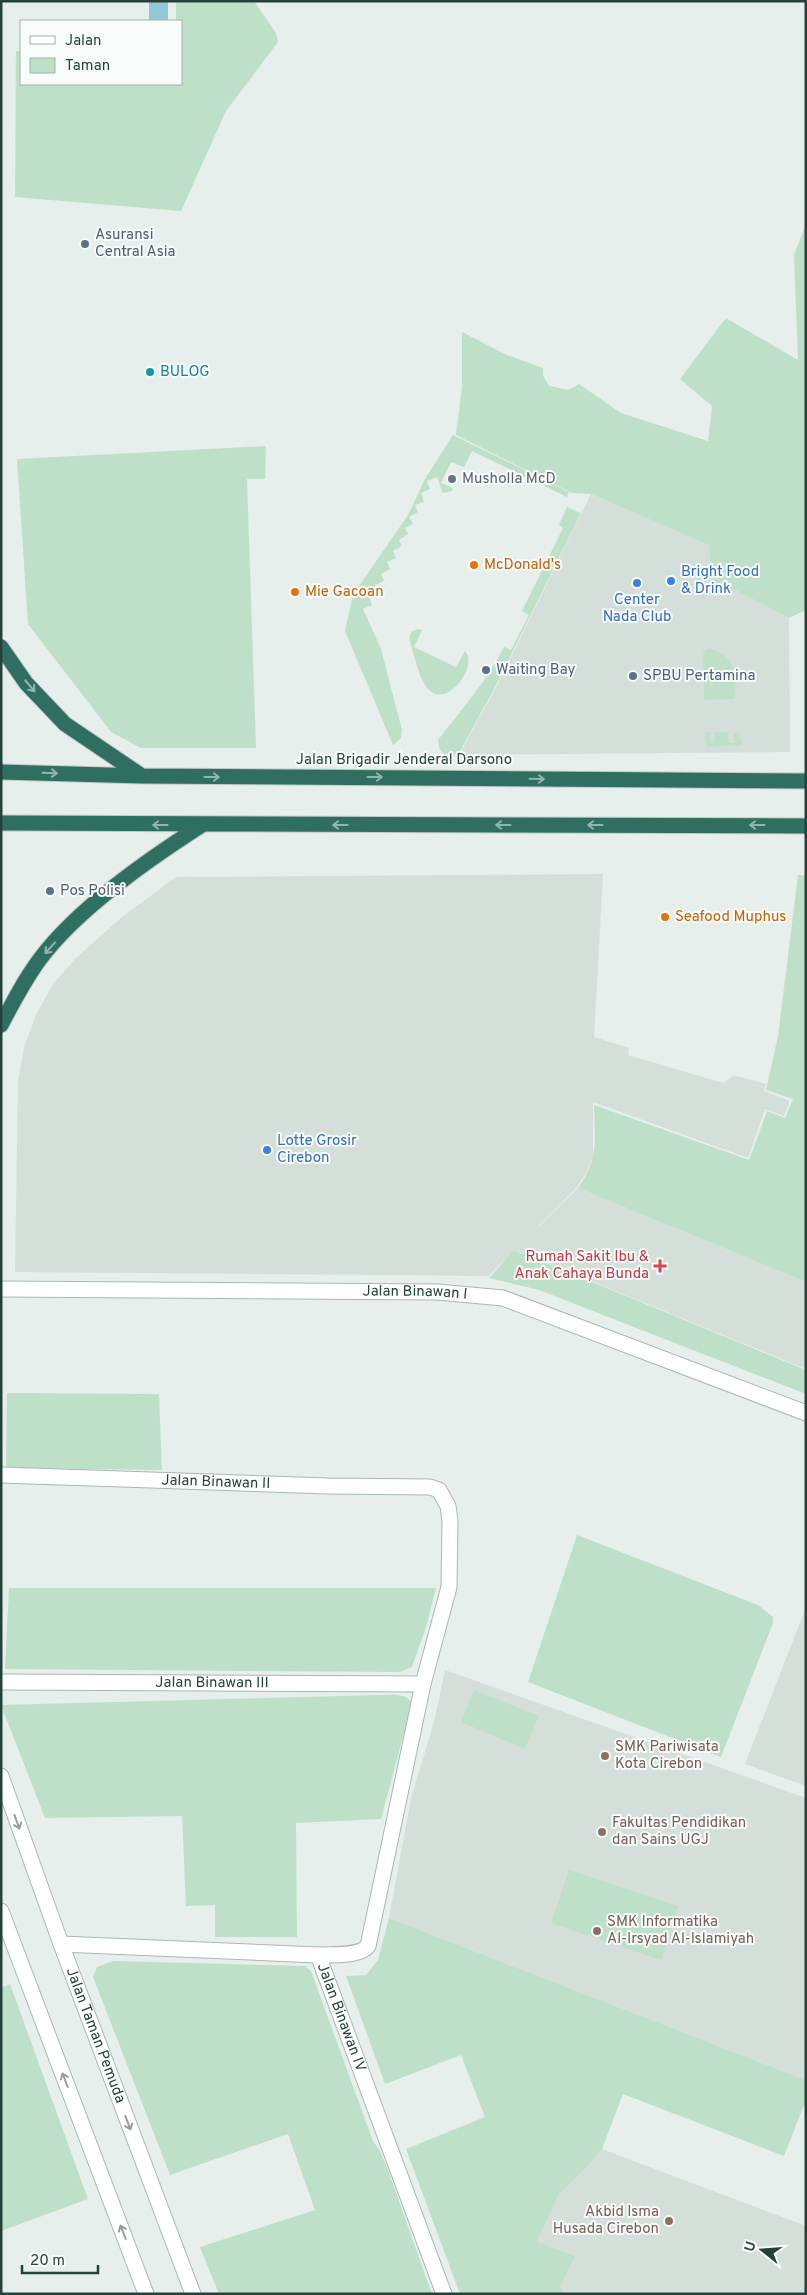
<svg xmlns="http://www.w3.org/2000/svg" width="807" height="2295" font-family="Overpass,sans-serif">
  <rect width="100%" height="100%" fill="#e6efeb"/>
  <path fill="#d4dfda" d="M591 494 710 545 712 583 737 591 789 618 790 752 459 755 495 689Z
    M603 874 594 1037 629 1048 628 1055 723 1083 734 1075 766 1084 764 1091 790 1101 784 1116 765 1109 748 1158 593 1102V1156L587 1171 577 1187 524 1241 578 1188 806 1282V1369L515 1250 488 1276 15 1272 18 1081 24 1048 36 1015 53 984 76 958 122 917 176 877Z
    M806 1607V1786L745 1764Z
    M445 1670 806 1798V2080L389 1918 411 1798 434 1722Z
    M602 2149 806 2226V2294H566L560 2286 537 2242 559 2194 585 2169Z"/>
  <path fill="#bfe0c8" d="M176 1H254L276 33 278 42 226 111 181 211 15 197 16 51H21V84H181V21H176Z
    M806 224V610L789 618 737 591 712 583 709 545 591 494 572 493 456 435 462 387V332L507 355 543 368V375L549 386 568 390 579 384 621 413 708 441 712 406 680 379 726 318 798 360 794 255Z
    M453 435 569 492 567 497 472 451 464 467 451 462 441 483 453 488 452 491 443 493 437 477 427 481 430 489 421 493 424 502 415 505 418 512 409 517 413 524 405 528 408 534 399 540 402 546 393 551 396 558 387 562 390 569 381 574 384 581 375 585 378 593 369 597 372 605 363 609 381 649 402 730 401 738 393 745 345 631 352 599 357 589 408 515 425 479Z
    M266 446 265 479H247L256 748H141L111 732 28 624 17 459Z
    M567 507 581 513 494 689 458 755 445 756 439 748 438 740C462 709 486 682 504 647L511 650 529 615 522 611 563 528 559 525Z
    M419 629 422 630 414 647 456 667 465 651C479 665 447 710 428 689 419 680 413 651 409 638L412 631Z
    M709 649C738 655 735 675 735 699L704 700 703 654 706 650Z
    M706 732H710V743H714L715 732H728L729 743H734L733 733H736L742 741V745L707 747 705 734Z
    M798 875H806V1282L578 1188C599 1158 595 1140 594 1105L749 1160 767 1111 785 1118 793 1099 766 1090 778 1036Z
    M514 1250 806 1370V1394L539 1290 489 1278Z
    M7 1393 159 1394 162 1470 6 1468Z
    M577 1535 758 1605 773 1617V1623L721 1757 528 1682Z
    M9 1588H436L426 1627 412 1667 400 1672 5 1669Z
    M474 1690 539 1716 525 1749 461 1722Z
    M379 1695C391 1695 405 1692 412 1703L381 1819 296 1823 297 1937H215V1905L186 1906 182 1816 45 1818 1 1705Z
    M569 1870 678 1906 661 1960 551 1923Z
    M389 1918 806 2080V2100L784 2156 623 2094 602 2149 585 2169 559 2194 537 2242 575 2256 560 2286 566 2294H460L406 2149 485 2117 461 2055 385 2084 346 1976 366 1975 378 1960Z
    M113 1961 305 1966 311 1971 373 2141 380 2151 388 2170 432 2294H219L200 2247 315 2210 288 2134 170 2175 93 1977 97 1967Z
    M10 1984 88 2199 1 2231V1988Z"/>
  <path fill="#8ec9d4" d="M149 1H168V21H149Z"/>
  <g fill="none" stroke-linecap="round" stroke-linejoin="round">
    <g stroke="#a8b8b2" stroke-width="17">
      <g id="minor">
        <path id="s1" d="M1 1289 438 1292 503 1298 806 1413"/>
        <path id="s2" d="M1 1475 327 1486 430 1487 439 1490 448 1506 450 1521 449 1587 423 1684 368 1946C359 1957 333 1954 318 1955"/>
        <path id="s3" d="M1 1682 423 1684"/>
        <path id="s4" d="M1 1776 61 1944 193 2294"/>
        <path d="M1 1911 146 2294"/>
        <path id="s5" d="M61 1944 318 1955 444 2294"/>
      </g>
    </g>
    <g stroke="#c2cac8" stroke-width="17">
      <path id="highway" d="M1 647 26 683 65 724 142 776
        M1 772 143 776 806 781
        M1 823 806 826
        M1 1025C13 1002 25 979 40 959 78 908 149 859 202 825"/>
    </g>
    <use href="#minor" stroke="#fff" stroke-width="15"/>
    <use href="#highway" stroke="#2f6f62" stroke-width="15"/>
  </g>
  <defs><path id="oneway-shaft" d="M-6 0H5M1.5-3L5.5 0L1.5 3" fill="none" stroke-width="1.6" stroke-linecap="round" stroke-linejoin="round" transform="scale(1.25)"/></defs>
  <g stroke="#93b5ae">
    <use href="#oneway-shaft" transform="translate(30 686) rotate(50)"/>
    <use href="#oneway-shaft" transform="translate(50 773) rotate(2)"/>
    <use href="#oneway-shaft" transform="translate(212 777)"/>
    <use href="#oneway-shaft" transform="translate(375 777)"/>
    <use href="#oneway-shaft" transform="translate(537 779) rotate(1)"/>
    <use href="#oneway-shaft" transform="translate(160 825) rotate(-180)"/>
    <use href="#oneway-shaft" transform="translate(340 825) rotate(-180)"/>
    <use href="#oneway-shaft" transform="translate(503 825) rotate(-180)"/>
    <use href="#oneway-shaft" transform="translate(595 825) rotate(-180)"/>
    <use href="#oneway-shaft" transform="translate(757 825) rotate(-180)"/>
    <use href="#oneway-shaft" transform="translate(50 948) rotate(132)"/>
  </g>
  <g stroke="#92a09c">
    <use href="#oneway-shaft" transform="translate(17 1822) rotate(70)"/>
    <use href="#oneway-shaft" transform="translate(65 2080) rotate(-111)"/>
    <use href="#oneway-shaft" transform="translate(128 2123) rotate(69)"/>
    <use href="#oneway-shaft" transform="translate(123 2232) rotate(-111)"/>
  </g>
  <g fill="#5c6f8a" stroke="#f7fbf9" stroke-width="2">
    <circle cx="85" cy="244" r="5"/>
    <circle cx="486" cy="670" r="5"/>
    <circle cx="633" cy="676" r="5"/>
    <circle cx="50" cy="891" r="5"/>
  </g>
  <circle fill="#0f9aa8" stroke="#f7fbf9" stroke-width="2" cx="150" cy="372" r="5"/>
  <circle fill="#6b7280" stroke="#f7fbf9" stroke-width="2" cx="452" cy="479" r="5"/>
  <g fill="#e8710a" stroke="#f7fbf9" stroke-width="2">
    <circle cx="474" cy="565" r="5"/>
    <circle cx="295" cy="592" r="5"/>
    <circle cx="665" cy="917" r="5"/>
  </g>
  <g fill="#3f7fe0" stroke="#f7fbf9" stroke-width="2">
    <circle cx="671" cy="581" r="5"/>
    <circle cx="637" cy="583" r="5"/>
    <circle cx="267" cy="1150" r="5"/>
  </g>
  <path fill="#e0444e" stroke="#f7fbf9" stroke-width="2" d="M657.5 1258.5h5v5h5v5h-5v5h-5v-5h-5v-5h5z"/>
  <g fill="#8d6e63" stroke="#f7fbf9" stroke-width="2">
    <circle cx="605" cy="1756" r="5"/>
    <circle cx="602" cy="1832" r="5"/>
    <circle cx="597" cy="1931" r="5"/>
    <circle cx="669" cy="2221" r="5"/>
  </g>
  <g text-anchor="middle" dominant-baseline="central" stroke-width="4" stroke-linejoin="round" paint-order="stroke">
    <g font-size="15" fill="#4e5e75" stroke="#f7fbf9" text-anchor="start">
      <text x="95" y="235">Asuransi<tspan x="95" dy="17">Central Asia</tspan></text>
      <text x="496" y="670">Waiting Bay</text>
      <text x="643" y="676">SPBU Pertamina</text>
      <text x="60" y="891">Pos Polisi</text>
    </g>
    <g font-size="15" fill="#0d838f" stroke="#f7fbf9" text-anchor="start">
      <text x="160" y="372">BULOG</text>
    </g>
    <g font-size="15" fill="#5b616d" stroke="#f7fbf9" text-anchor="start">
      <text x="462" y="479">Musholla McD</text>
    </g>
    <g font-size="15" fill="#c56008" stroke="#f7fbf9" text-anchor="start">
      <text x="484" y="565">McDonald's</text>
      <text x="305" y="592">Mie Gacoan</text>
      <text x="675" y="917">Seafood Muphus</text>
    </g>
    <g font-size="15" fill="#366cbe" stroke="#f7fbf9" text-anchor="start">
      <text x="681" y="572">Bright Food<tspan x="681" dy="17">&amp; Drink</tspan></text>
      <text x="637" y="600" text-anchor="middle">Center<tspan x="637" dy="17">Nada Club</tspan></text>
      <text x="277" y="1141">Lotte Grosir<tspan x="277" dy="17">Cirebon</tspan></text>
    </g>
    <g font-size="15" fill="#24423a" stroke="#f7fbf9">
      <text x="404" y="760">Jalan Brigadir Jenderal Darsono</text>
      <text stroke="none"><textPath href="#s1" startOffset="414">Jalan Binawan I</textPath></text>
      <text stroke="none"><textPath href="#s2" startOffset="215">Jalan Binawan II</textPath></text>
      <text stroke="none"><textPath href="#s3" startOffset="211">Jalan Binawan III</textPath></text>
      <text stroke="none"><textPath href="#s5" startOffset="324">Jalan Binawan IV</textPath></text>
      <text stroke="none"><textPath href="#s4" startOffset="276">Jalan Taman Pemuda</textPath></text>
    </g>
    <g font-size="15" fill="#be3a42" stroke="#f7fbf9" text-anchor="end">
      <text x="649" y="1257">Rumah Sakit Ibu &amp;<tspan x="649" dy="17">Anak Cahaya Bunda</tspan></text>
    </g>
    <g font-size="15" fill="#785e54" stroke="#f7fbf9" text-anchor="start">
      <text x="615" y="1747">SMK Pariwisata<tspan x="615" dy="17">Kota Cirebon</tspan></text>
      <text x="612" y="1823">Fakultas Pendidikan<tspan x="612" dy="17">dan Sains UGJ</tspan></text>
      <text x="607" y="1922">SMK Informatika<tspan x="607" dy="17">Al-Irsyad Al-Islamiyah</tspan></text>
      <text x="659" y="2212" text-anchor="end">Akbid Isma<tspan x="659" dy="17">Husada Cirebon</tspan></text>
    </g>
  </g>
  <rect width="807" height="2295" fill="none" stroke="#24423a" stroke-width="5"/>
  <rect x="20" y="20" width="162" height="65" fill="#f7fbf9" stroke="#a3b1ad"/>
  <rect x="30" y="36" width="25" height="8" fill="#ffffff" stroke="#a3b1ad"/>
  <text x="65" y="45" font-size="15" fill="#24423a">Jalan</text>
  <rect x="30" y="58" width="25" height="15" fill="#bfe0c8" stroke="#a3b1ad"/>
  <text x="65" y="70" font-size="15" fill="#24423a">Taman</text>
  <g transform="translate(762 2250) rotate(287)" stroke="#f7fbf9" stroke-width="4" paint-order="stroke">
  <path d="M0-4L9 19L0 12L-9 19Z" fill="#24423a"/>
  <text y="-8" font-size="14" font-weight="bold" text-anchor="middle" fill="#24423a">U</text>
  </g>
  <path d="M22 2265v8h76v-8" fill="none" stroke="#24423a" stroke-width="2.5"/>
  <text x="30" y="2265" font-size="15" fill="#24423a" stroke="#f7fbf9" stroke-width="4" paint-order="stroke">20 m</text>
</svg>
